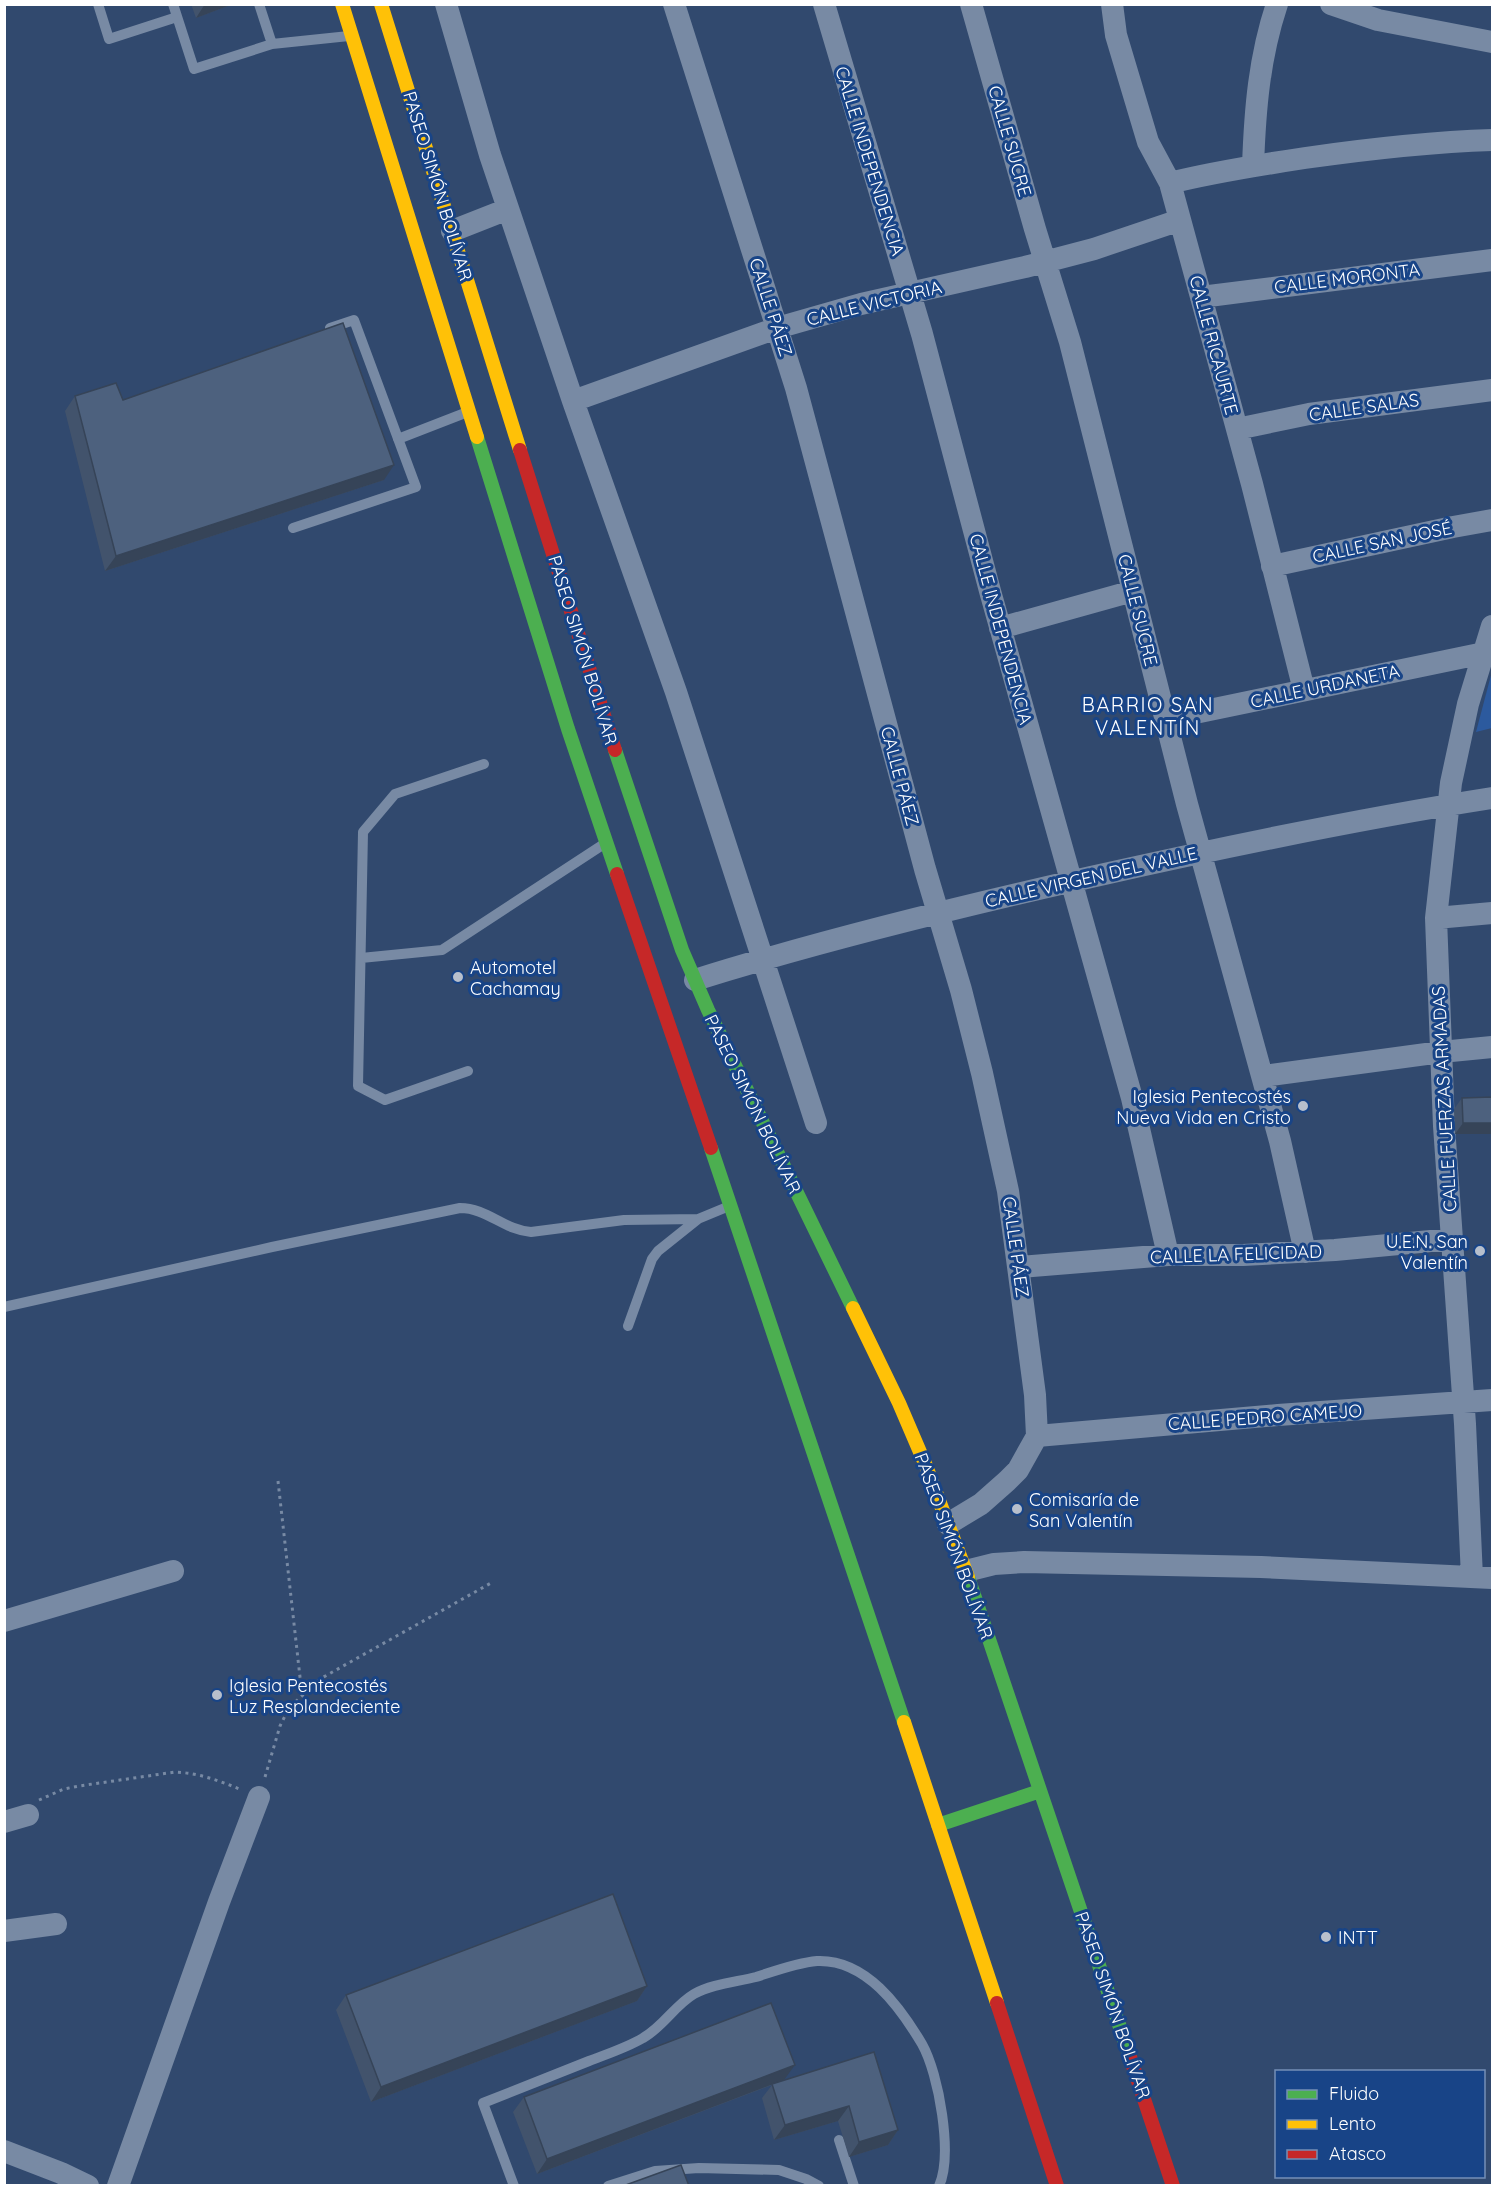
<svg xmlns="http://www.w3.org/2000/svg" width="1497" height="2190" font-family="Quicksand,sans-serif">
  <rect width="100%" height="100%" fill="#31496e"/>
  <path fill="#2c5a9e" d="M1492 672V728L1476 732 1490 679Z"/>
  <g fill="none" stroke-linecap="round" stroke-linejoin="round">
    <path stroke="#788aa4" stroke-width="3" stroke-dasharray="3 4.5" stroke-linecap="butt" d="M278 1481 302 1695
      M265 1777 280 1726 289 1708 320 1679 491 1583
      M39 1800 64 1789 79 1786 175 1772C199 1773 220 1781 242 1790"/>
    <path stroke="#788aa4" stroke-width="10" d="M98 4 109 39 177 17
      M173 4 194 69 272 44 349 36
      M259 4 272 44
      M398 439 465 413
      M293 528 416 487 354 320 330 328
      M361 958 442 950 604 844
      M468 1071 385 1100 358 1086 363 832 395 794 484 764
      M4 1307 272 1247 460 1208C487 1208 504 1230 531 1232L624 1220 698 1219
      M628 1326 652 1259 658 1251 698 1219 727 1207
      M839 2140 854 2186
      M514 2186 483 2103C518 2089 553 2075 589 2061 607 2054 626 2048 643 2038 663 2027 675 2005 694 1994 712 1984 736 1982 756 1977 775 1971 796 1963 817 1961 866 1959 900 2007 922 2044 939 2074 953 2155 939 2186
      M608 2186 655 2171 699 2168 779 2170 806 2179 819 2186"/>
    <path stroke="#788aa4" stroke-width="22" d="M446 4 490 155 573 401 676 692 816 1123
      M674 4 796 388 925 869 961 990 982 1073 1008 1191 1035 1395 1037 1436 1018 1470 1007 1481 981 1504 948 1524
      M824 4 922 334 990 591 1132 1098 1168 1255
      M971 4 1035 229 1070 342 1187 804 1280 1141 1305 1252
      M1112 4 1116 35 1148 142 1170 183 1252 484 1304 690
      M1331 4 1378 20 1492 42
      M1253 166C1255 110 1259 58 1277 4
      M1170 183C1214 172 1259 165 1305 158 1368 149 1429 142 1492 140
      M452 231 508 209
      M1201 297 1492 260
      M573 401 777 328 861 304 1025 267 1094 249 1180 220
      M1237 429 1309 414 1492 390
      M1272 566 1453 527 1492 520
      M1000 628 1133 591
      M1166 719 1484 653
      M1436 918 1492 913
      M695 980C826 939 958 907 1091 877 1224 847 1358 819 1492 798
      M1263 1076 1441 1052 1492 1047
      M1020 1267 1168 1255H1243L1335 1250 1452 1239
      M1037 1436 1278 1415 1492 1400
      M966 1571 994 1564 1024 1562 1261 1567 1492 1578
      M1472 1577 1465 1424 1444 1126 1436 918 1451 783 1468 704 1492 626
      M4 1621 173 1571
      M4 1822 28 1815
      M4 1931 56 1924
      M4 2151 61 2173 88 2186
      M118 2186 219 1902 259 1797"/>
    <path stroke="#4caf50" stroke-width="14" d="M477 437 568 729 617 874
      M615 750 682 950 708 1010 853 1308
      M711 1148 904 1722
      M968 1577 1130 2057
      M938 1825 1040 1791"/>
    <path stroke="#ffc107" stroke-width="14" d="M342 4 477 437
      M381 4 520 450
      M853 1308 899 1403 926 1466 968 1577
      M904 1722 997 2003"/>
    <path stroke="#c62828" stroke-width="14" d="M520 450 615 750
      M617 874 711 1148
      M997 2003 1057 2186
      M1130 2057 1173 2186"/>
  </g>
  <path fill="#42536c" d="M191 4H233L196 18Z
    M75 396 123 400 384 480 105 571 65 411Z
    M1492 1097V1134H1455L1454 1109 1462 1098Z
    M647 1986 637 2001 371 2102 336 2010 346 1995Z
    M874 2052 898 2130 888 2145 849 2157 838 2121 774 2140 762 2098 772 2085 537 2174 513 2112 524 2097 784 2080Z"/>
  <path fill="#364458" d="M205 4H233L196 18Z
    M394 465 384 480 105 571 116 556Z
    M1463 1123H1492V1134H1455Z
    M647 1986 637 2001 371 2102 381 2087Z
    M795 2065 784 2080 537 2174 547 2159Z
    M849 2106 838 2121 774 2140 785 2125Z
    M898 2130 888 2145 849 2157 859 2142Z"/>
  <path fill="#4d617e" stroke="#364458" stroke-width="1.5" d="M343 323 394 465 116 556 75 396 116 383 123 400Z
    M1492 1097V1123H1463L1462 1098Z
    M613 1894 647 1986 381 2087 346 1995Z
    M771 2003 795 2065 547 2159 524 2097Z
    M874 2052 898 2130 859 2142 849 2106 785 2125 772 2084Z
    M681 2165 689 2186H623Z"/>
  <g fill="#b7bfcc" stroke="#184487" stroke-width="2">
    <circle cx="458" cy="977" r="6"/>
    <circle cx="1303" cy="1106" r="6"/>
    <circle cx="1480" cy="1251" r="6"/>
    <circle cx="1017" cy="1509" r="6"/>
    <circle cx="217" cy="1695" r="6"/>
    <circle cx="1326" cy="1937" r="6"/>
  </g>
  <g text-anchor="middle" dominant-baseline="central" stroke-width="6" stroke-linejoin="round" paint-order="stroke">
    <g font-size="18" fill="#fff" stroke="#184487">
      <text transform="translate(1010 141) rotate(74)">CALLE SUCRE</text>
      <text transform="translate(870 161) rotate(73)">CALLE INDEPENDENCIA</text>
      <text transform="translate(438 186) rotate(73)">PASEO SIMÓN BOLÍVAR</text>
      <text transform="translate(1347 278) rotate(-7)">CALLE MORONTA</text>
      <text transform="translate(874 303) rotate(-14)">CALLE VICTORIA</text>
      <text transform="translate(771 307) rotate(72)">CALLE PÁEZ</text>
      <text transform="translate(1214 345) rotate(75)">CALLE RICAURTE</text>
      <text transform="translate(1364 407) rotate(-8)">CALLE SALAS</text>
      <text transform="translate(1382 542) rotate(-12)">CALLE SAN JOSÉ</text>
      <text transform="translate(1138 610) rotate(76)">CALLE SUCRE</text>
      <text transform="translate(1001 629) rotate(75)">CALLE INDEPENDENCIA</text>
      <text transform="translate(583 650) rotate(73)">PASEO SIMÓN BOLÍVAR</text>
      <text transform="translate(1325 686) rotate(-12)">CALLE URDANETA</text>
      <text transform="translate(900 776) rotate(75)">CALLE PÁEZ</text>
      <text transform="translate(1091 877) rotate(-13)">CALLE VIRGEN DEL VALLE</text>
      <text transform="translate(1444 1099) rotate(-93)">CALLE FUERZAS ARMADAS</text>
      <text transform="translate(753 1104) rotate(64)">PASEO SIMÓN BOLÍVAR</text>
      <text transform="translate(1016 1247) rotate(82)">CALLE PÁEZ</text>
      <text transform="translate(1236 1254) rotate(-2)">CALLE LA FELICIDAD</text>
      <text transform="translate(1265 1417) rotate(-4)">CALLE PEDRO CAMEJO</text>
      <text transform="translate(954 1546) rotate(70)">PASEO SIMÓN BOLÍVAR</text>
      <text transform="translate(1113 2005) rotate(71)">PASEO SIMÓN BOLÍVAR</text>
    </g>
    <g font-size="18" fill="#fff" stroke="#184487" text-anchor="start">
      <text x="470" y="967">Automotel<tspan x="470" dy="21">Cachamay</tspan></text>
      <text x="1291" y="1096" text-anchor="end">Iglesia Pentecostés<tspan x="1291" dy="21">Nueva Vida en Cristo</tspan></text>
      <text x="1468" y="1241" text-anchor="end">U.E.N. San<tspan x="1468" dy="21">Valentín</tspan></text>
      <text x="1029" y="1499">Comisaría de<tspan x="1029" dy="21">San Valentín</tspan></text>
      <text x="229" y="1685">Iglesia Pentecostés<tspan x="229" dy="21">Luz Resplandeciente</tspan></text>
      <text x="1338" y="1937">INTT</text>
    </g>
    <g font-size="20" letter-spacing="1.5" fill="#fff" stroke="#184487">
      <text x="1148" y="704">BARRIO SAN<tspan x="1148" dy="23">VALENTÍN</tspan></text>
    </g>
  </g>
  <rect width="1497" height="2190" fill="none" stroke="#ffffff" stroke-width="12"/>
  <rect x="1275" y="2070" width="210" height="108" fill="#184487" stroke="#748fb7" stroke-width="1.5"/>
  <rect x="1287" y="2090" width="30" height="9" fill="#4caf50" stroke="#748fb7" stroke-width="1.5"/>
  <text x="1329" y="2100" font-size="18" fill="#ffffff">Fluido</text>
  <rect x="1287" y="2120" width="30" height="9" fill="#ffc107" stroke="#748fb7" stroke-width="1.5"/>
  <text x="1329" y="2130" font-size="18" fill="#ffffff">Lento</text>
  <rect x="1287" y="2150" width="30" height="9" fill="#c62828" stroke="#748fb7" stroke-width="1.5"/>
  <text x="1329" y="2160" font-size="18" fill="#ffffff">Atasco</text>
</svg>
